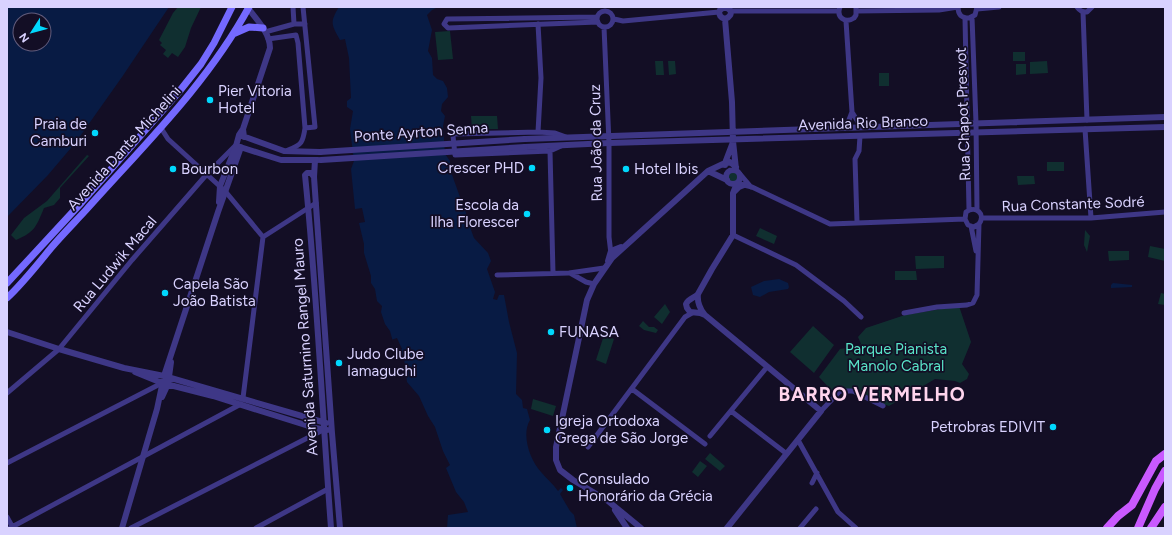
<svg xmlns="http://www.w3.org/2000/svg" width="1172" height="535" font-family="Figtree,sans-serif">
  <rect width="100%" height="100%" fill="#130e25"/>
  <path fill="#102f30" d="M178 7H201L191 28 185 47 178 57 172 53 168 58 163 54 166 50 160 45 162 43 159 40 173 13Z
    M450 31 453 59 438 60 435 32Z
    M1013 52H1025V61H1013Z
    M655 61H663L664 75H656Z
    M668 61H675L676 74 669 75Z
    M1047 61 1048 73 1030 74V62Z
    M1016 64H1026V74L1016 75Z
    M879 73H889V86H879Z
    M471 116H497L498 129H472Z
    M87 155 89 156 60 188V198L54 205 44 208C36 227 35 232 16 240L11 235 24 218 47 201Z
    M1047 162H1064V171H1047Z
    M727 177a6 6 0 1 1 12 0a6 6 0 1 1-12 0Z
    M1017 176H1034L1035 184 1018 185Z
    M760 228 777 236 774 244 756 236Z
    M1085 230 1090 236 1087 252 1084 245Z
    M1150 246 1165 249V261L1148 257Z
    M1108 251H1129V260L1109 261Z
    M915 256H944V268L916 269Z
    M895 271H916L917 280H895Z
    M1161 293 1165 294V305L1158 304Z
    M665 304 670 312 662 324 654 317Z
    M959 306 971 342 962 364 969 374 967 379 960 383 955 381 935 379 889 406 847 392 836 395 819 377 840 349 847 348 853 350 861 344 858 337 866 328 905 315Z
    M643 321 649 327H654L658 330 656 333 644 330 639 326Z
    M813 326 834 345 814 373 790 352Z
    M604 335 614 339 606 364 596 360Z
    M533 399 556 406 553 416 531 409Z
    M710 453 725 466 720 471 705 459Z
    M700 461 707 466 698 477 692 472Z"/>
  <path fill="#081b44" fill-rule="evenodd" d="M7 7H169L122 77 76 142 48 175 7 217ZM20 20H44V44H20Z
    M339 7H438L432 10 427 15 432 30 428 51 432 58 433 75 437 79 443 81 447 88 448 97 442 104 441 111 445 116 443 126 445 154 450 161V169L461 200 465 209 468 222 474 238 488 253 491 261 487 269 495 292 493 299 497 300 499 295H504L509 322 517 353 516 394 522 400 523 408 527 409 530 420C521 435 530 460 541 472 547 479 553 484 558 491L561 488 563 490 560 494 570 511 574 515 577 528H447L448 515 468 512 464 502 456 492 446 468 450 465 443 451 435 427 428 416 419 396 407 382 404 358 393 342 390 331 385 324 381 312 382 306 377 301 375 289 371 283V276L364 253V244L359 223 365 222 362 208 355 209 351 169 354 161 350 129 353 111 347 107V101L351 98 349 58 345 39 340 40C332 25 329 23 339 7Z
    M779 279 788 283 789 287 788 289 769 292 760 297 753 295 751 287 764 281Z
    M1113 283 1132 285V287L1111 288V285Z"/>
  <path fill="#130e25" d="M397 338 402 349 397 350 391 340Z"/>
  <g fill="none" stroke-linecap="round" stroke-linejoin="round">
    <path stroke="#3e3786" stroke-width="5" d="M293 7 294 24
      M303 7 315 127 305 128
      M840 7C836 17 845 24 854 18L856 15V7
      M958 7C958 14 961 18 969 18L975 15 977 7
      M1077 7C1080 11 1082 12 1087 12L1092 7
      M977 9 999 7
      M597 19a8 8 0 1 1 16 0a8 8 0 1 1-16 0Z
      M731 11H838
      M857 11 939 10 958 7
      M1083 12 1087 120
      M597 17 447 19 444 24 448 28 598 22
      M972 17 976 123 977 210
      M965 18 969 210
      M614 19 623 21 719 12
      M604 27 609 143V237L611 254
      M265 32 294 24H305
      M268 39 296 35 298 43 305 128C303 142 302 145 288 150
      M852 112 861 127
      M161 128 168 139 225 191 263 237
      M846 128 852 112 846 21
      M1085 129 1091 218
      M538 132 541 78 538 24
      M561 146 550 151 455 155 453 136V134L538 132 555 133 566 137
      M550 151 553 273
      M740 174 751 187
      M740 184 752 187 830 224 965 219
      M982 218H1091L1165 212
      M857 222 855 159 859 151 860 136
      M971 226 976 251
      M733 235 796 265 844 301 861 317
      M263 237 316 203
      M570 273 586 282 594 284
      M497 275 569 273 604 268
      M904 313 937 307 967 305 973 303 977 295 979 224C986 214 976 205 966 212L965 219 968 225 974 227 979 224
      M632 389 705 444
      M7 393 59 349 132 260 207 174 235 146
      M243 398 263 237
      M731 411 787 454
      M821 411 840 391H853L883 406
      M710 436 767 367
      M798 440 838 512 856 528
      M588 447 685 317 692 313
      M7 463 162 383
      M812 483 817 473
      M7 517 13 528
      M10 528 241 404
      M131 528 323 430
      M256 528 328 489
      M800 528 816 509"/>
    <path stroke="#3e3786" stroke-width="6" d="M724 7 720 10C718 15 721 18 725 19
      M725 19 732 102 733 141 736 169
      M725 19C730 17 732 14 730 10L726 7
      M240 135 284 151 320 152
      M244 137 243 129 270 48C270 33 257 20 248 8
      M525 139 1165 117
      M237 146 281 160H318
      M525 147 609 143 1165 127
      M315 160 314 177 332 433 340 528
      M725 165V163L733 142
      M726 177a7 7 0 1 1 14 0a7 7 0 1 1-14 0Z
      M708 171 727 180
      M314 177 311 173H307L305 175C317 292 322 410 331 528
      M734 192 739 187 744 185
      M219 202 220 186 236 146 239 135 243 129
      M608 261 611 251 621 247
      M698 294C697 301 700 310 705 315L821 411 727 528
      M705 315 700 313 690 312 687 308 686 304C689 298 695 298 698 294L712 269 733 235V193L737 183
      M7 332 59 349 124 368 164 376 326 423
      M135 372 162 383 213 396 315 428 327 430
      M162 397 168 384 171 362
      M308 426 313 432 311 436
      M615 510 627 528
      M122 528 157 409 164 376 218 212 241 147
      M641 528 608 501 573 480 560 470 556 460V447L587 300 594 284 612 258 708 171 725 163 730 162 736 167"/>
    <path stroke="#7469ff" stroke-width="7" d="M233 34 249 27 263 28
      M7 283 82 202 178 93 201 64 214 43 232 7
      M7 298C23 283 37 265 51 248 62 235 74 223 86 210 144 145 207 84 249 7"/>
    <path stroke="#c959ff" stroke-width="8" d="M1107 528 1118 516 1132 505 1156 461 1165 454
      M1138 528 1155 489 1165 471
      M1151 528 1165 507"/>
    <path stroke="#3e3786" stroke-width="6" d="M320 152 525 139
      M321 160 525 147"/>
  </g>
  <g fill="#00d8fd" stroke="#130e25" stroke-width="1.5">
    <circle cx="210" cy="100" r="4"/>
    <circle cx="95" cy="133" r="4"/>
    <circle cx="532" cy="168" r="4"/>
    <circle cx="173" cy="169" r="4"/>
    <circle cx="626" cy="169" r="4"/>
    <circle cx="527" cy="214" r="4"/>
    <circle cx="165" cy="293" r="4"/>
    <circle cx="551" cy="332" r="4"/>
    <circle cx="339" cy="363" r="4"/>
    <circle cx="1053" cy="427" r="4"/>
    <circle cx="547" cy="430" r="4"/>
    <circle cx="570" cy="488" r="4"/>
  </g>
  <g text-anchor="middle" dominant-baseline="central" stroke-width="3.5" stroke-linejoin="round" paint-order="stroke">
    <g font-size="15" fill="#d9d2ff" stroke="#130e25" text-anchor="start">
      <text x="218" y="91">Pier Vitoria<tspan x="218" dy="17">Hotel</tspan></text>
      <text x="87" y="124" text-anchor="end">Praia de<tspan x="87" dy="17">Camburi</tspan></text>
      <text x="524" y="168" text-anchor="end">Crescer PHD</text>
      <text x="181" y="169">Bourbon</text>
      <text x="634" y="169">Hotel Ibis</text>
      <text x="519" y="205" text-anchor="end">Escola da<tspan x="519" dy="17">Ilha Florescer</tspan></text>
      <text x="173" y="284">Capela São<tspan x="173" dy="17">João Batista</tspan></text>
      <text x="559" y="332">FUNASA</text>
      <text x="347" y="354">Judo Clube<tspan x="347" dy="17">Iamaguchi</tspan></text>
      <text x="555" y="421">Igreja Ortodoxa<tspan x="555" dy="17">Grega de São Jorge</tspan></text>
      <text x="1045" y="427" text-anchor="end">Petrobras EDIVIT</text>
      <text x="578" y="479">Consulado<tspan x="578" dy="17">Honorário da Grécia</tspan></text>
    </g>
    <g font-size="15" fill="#d9d2ff" stroke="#130e25">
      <text transform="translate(963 114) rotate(-92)">Rua Chapot Presvot</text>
      <text transform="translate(863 123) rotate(-2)">Avenida Rio Branco</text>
      <text transform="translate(421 132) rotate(-4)">Ponte Ayrton Senna</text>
      <text transform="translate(596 143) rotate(-91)">Rua João da Cruz</text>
      <text transform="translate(124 148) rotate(-48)">Avenida Dante Michelini</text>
      <text transform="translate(1073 204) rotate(-2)">Rua Constante Sodré</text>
      <text transform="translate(115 264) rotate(-50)">Rua Ludwik Macal</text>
      <text transform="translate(305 347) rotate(-94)">Avenida Saturnino Rangel Mauro</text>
    </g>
    <g font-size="15" fill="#59e4c8" stroke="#130e25">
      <text x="896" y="349">Parque Pianista<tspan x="896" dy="17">Manolo Cabral</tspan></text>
    </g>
    <g font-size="19" font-weight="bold" letter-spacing="1" fill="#ffd4ed" stroke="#130e25">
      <text x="872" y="394">BARRO VERMELHO</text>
    </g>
  </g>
  <rect width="1172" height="535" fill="none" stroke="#d9d2ff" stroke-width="16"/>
  <g transform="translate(32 32) rotate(234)"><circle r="19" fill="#130e25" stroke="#625c7c"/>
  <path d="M0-3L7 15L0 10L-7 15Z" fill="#00d8fd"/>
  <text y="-6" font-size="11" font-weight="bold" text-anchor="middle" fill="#d9d2ff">N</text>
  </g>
</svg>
